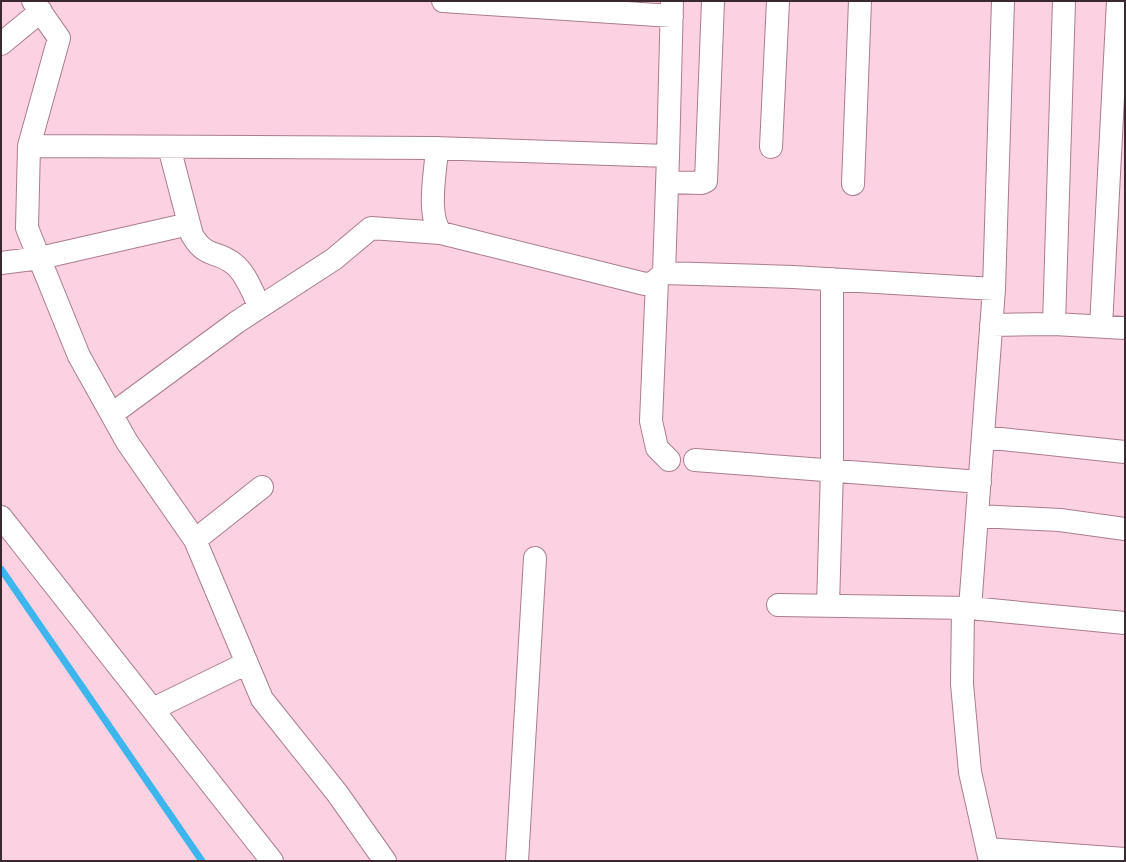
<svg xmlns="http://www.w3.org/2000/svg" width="1126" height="862" font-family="'PT Sans Narrow',sans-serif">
  <rect width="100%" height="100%" fill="#fcd2e2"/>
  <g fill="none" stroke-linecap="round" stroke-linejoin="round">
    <path stroke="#3db6ee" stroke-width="7" d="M1 569 202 861"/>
    <g stroke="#aa7c8e" stroke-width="24">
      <path id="minor" d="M33 1 59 38 29 146 27 228 79 356 127 442 195 540 262 699 337 793 385 861
        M443 1 672 16
        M1064 1 1054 324 1125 328
        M1 44 41 11
        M29 146 433 148 668 156 664 273 793 277 994 289
        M169 147 192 235C206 259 217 250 234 264 246 273 253 294 260 307
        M771 147 778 1
        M437 148C436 170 426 215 441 233L645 284 653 283 664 273
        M668 156 672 1
        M667 182 702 183 706 181 713 1
        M853 184 860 1
        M1 263 40 258 189 224
        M657 280 651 421 657 448 669 460
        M991 325 1054 324
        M1101 327 1118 1
        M112 414 237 322 334 259 371 228 441 233
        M983 437 1125 452
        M695 460 980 482
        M977 516 1060 520 1125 529
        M1 517 272 861
        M195 540 262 487
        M778 605 970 608 1125 623
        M828 605 832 470V279
        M963 608 962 684 970 772 990 861
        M970 608 994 289 1003 1
        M153 709 247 663
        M987 849 1125 859
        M517 861 535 558"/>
    </g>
    <use href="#minor" stroke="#fff" stroke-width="22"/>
  </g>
  <rect width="1126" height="862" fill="none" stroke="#3a272f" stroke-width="4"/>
</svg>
